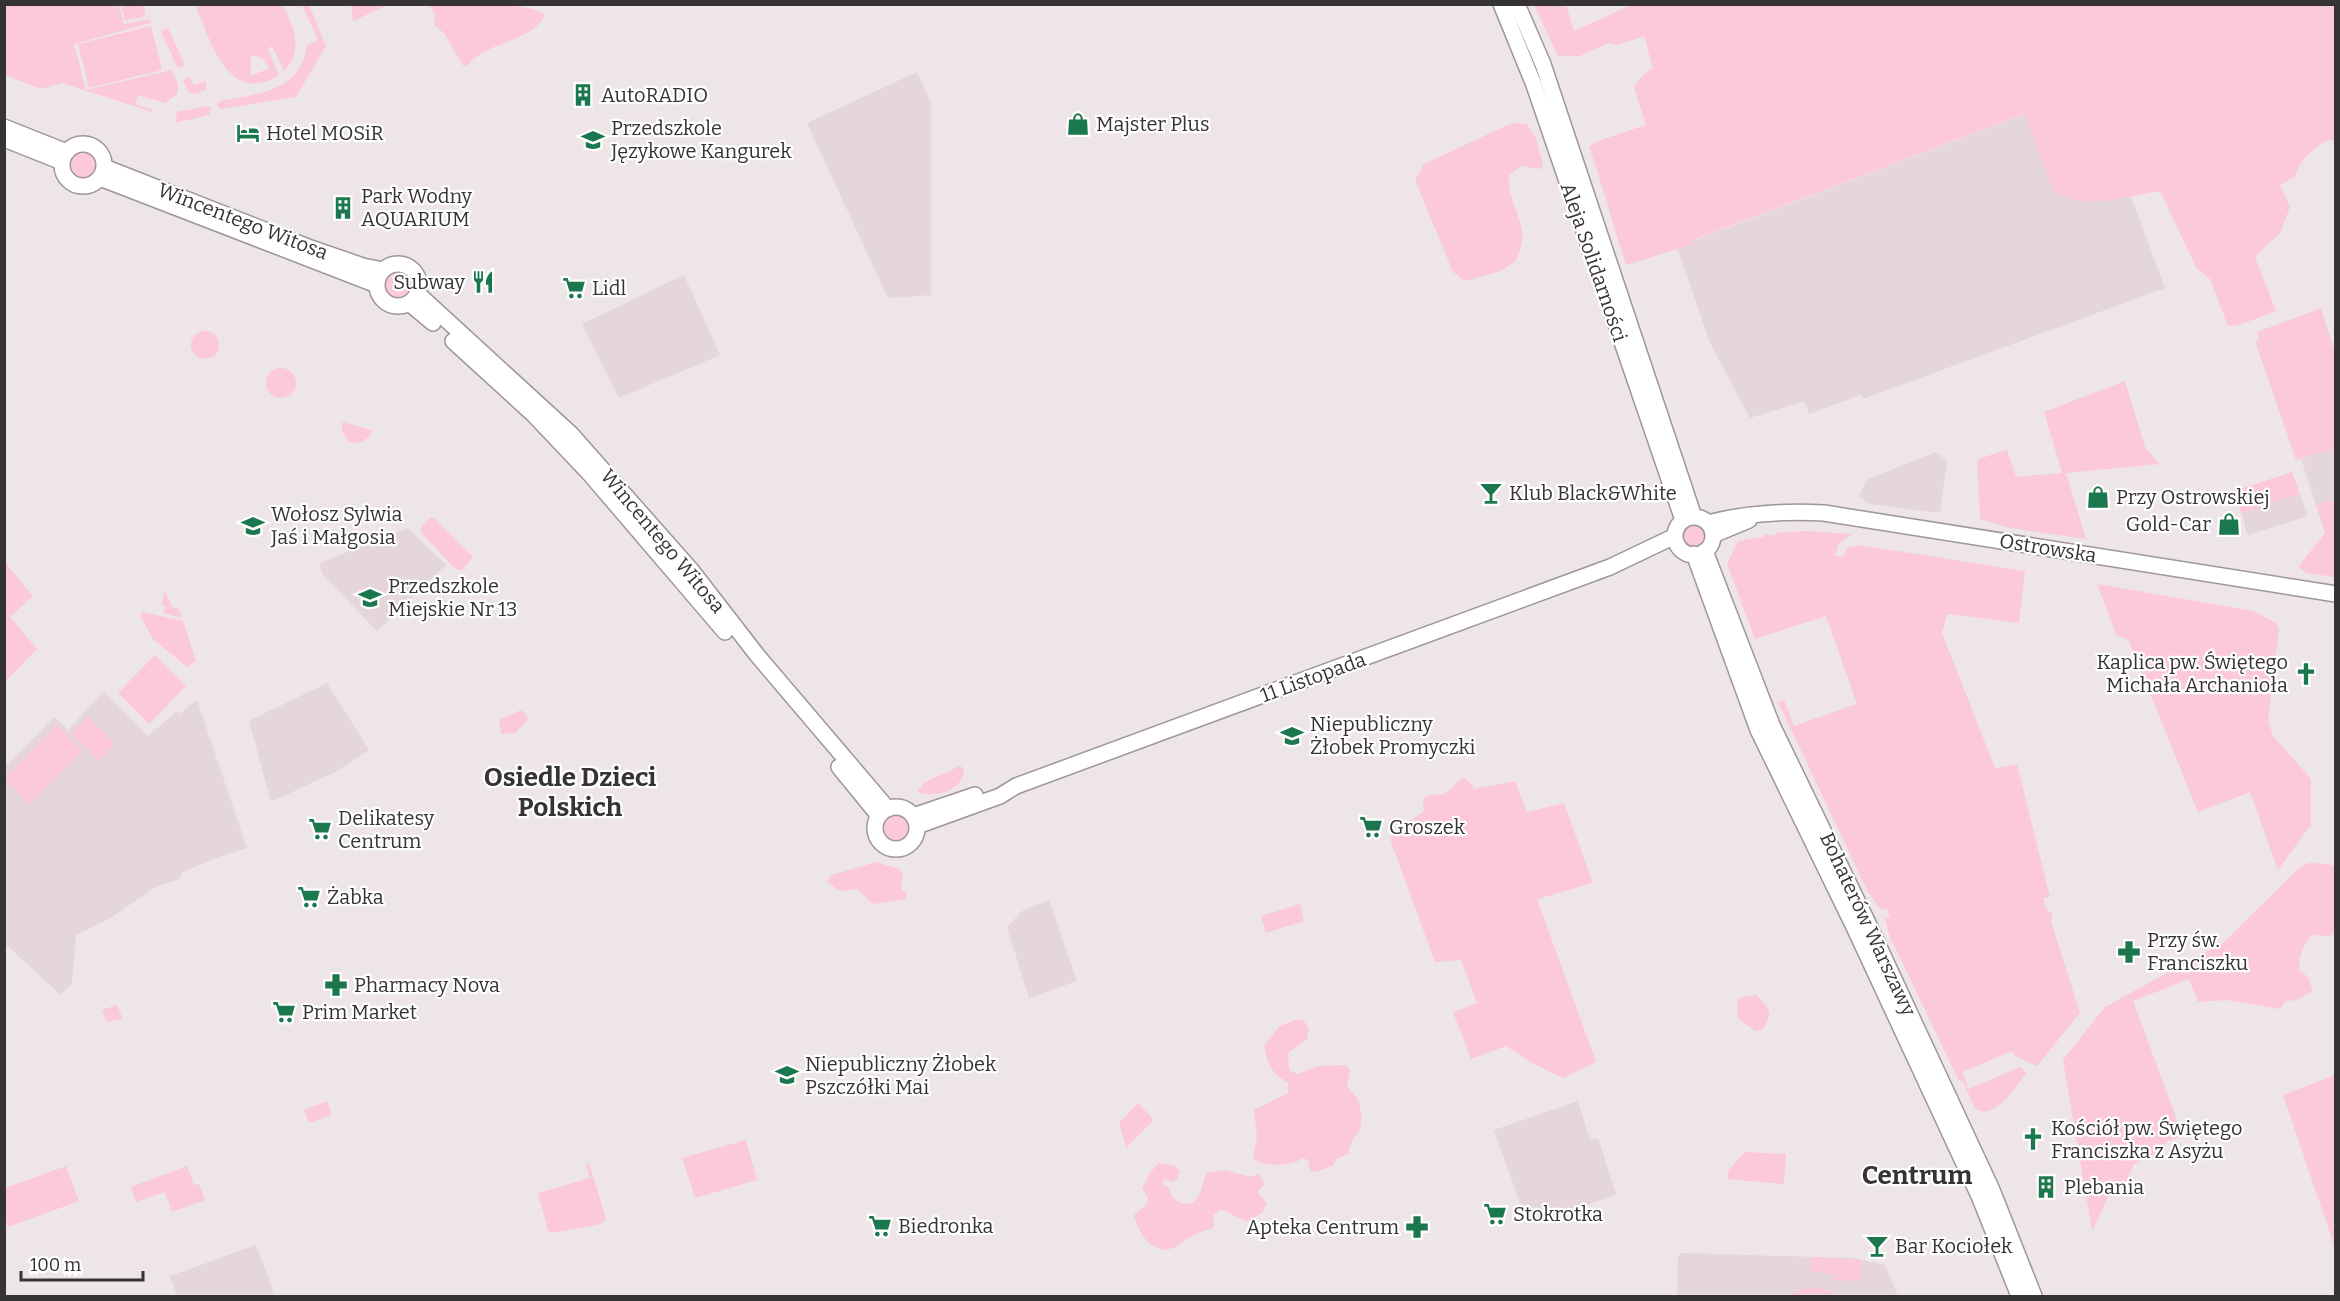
<svg xmlns="http://www.w3.org/2000/svg" width="2340" height="1301" font-family="Bitter,serif">
  <rect width="100%" height="100%" fill="#ede5e8"/>
  <path fill="#e5d6db" d="M917 72 931 102V295L888 298 807 123Z
    M2091 89 2165 288 1863 399 1861 395 1809 414 1804 401 1750 418 1710 343 1677 247Z
    M684 275 720 355 619 398 582 324Z
    M2332 449 2335 459V500L2316 505 2301 459Z
    M1936 452 1947 461 1940 513 1869 504 1859 496 1866 480Z
    M2300 494 2308 516 2248 535 2241 513Z
    M408 528 446 565 377 631 322 574 320 563Z
    M327 683 369 750 337 771 271 802 249 721Z
    M103 692 148 736 177 711 179 714 197 700 247 848 215 858 181 873 180 879 156 887 112 917 76 935 72 983 61 995 5 944V767L54 717 68 730Z
    M1049 900 1077 981 1029 998 1007 927 1022 911Z
    M1578 1101 1590 1140 1598 1138 1616 1194 1559 1216 1525 1217 1494 1130Z
    M256 1245 275 1296H177L170 1276Z
    M1681 1253 1853 1258 1885 1265 1898 1296H1677L1678 1256Z"/>
  <path fill="#fcc8db" fill-rule="evenodd" d="M354 4H388V5L353 21 351 6Z
    M4 5H119L124 24 149 19 151 23 74 44 86 90 172 70 178 84V93L165 103 138 95 135 104 153 110 152 112 62 83 41 89 5 75Z
    M121 5H143L146 14 143 17 125 20Z
    M195 5H283C294 28 304 50 284 71L272 46 268 49 279 75C228 108 210 38 195 5ZM251 55 262 58 270 68 251 76Z
    M302 5H309L326 46 296 97 220 109 217 105 220 101C258 94 301 92 307 45L318 40Z
    M429 5C457 4 526 0 545 15 533 42 485 42 468 65L463 66 444 33 434 25 435 15Z
    M1631 5H2335V141L2327 140C2313 149 2299 160 2295 177L2280 185 2290 207 2280 233 2255 257 2276 311 2239 325 2228 326 2210 279 2197 269 2160 191C2128 195 2081 213 2053 190L2024 114 1693 240 1694 244 1626 265C1613 225 1603 186 1589 147L1598 141 1646 125 1634 87 1642 76 1653 68 1644 36 1618 45 1609 43 1580 56H1558L1534 5H1566L1574 31Z
    M151 26 162 70 89 88 78 44Z
    M168 28 185 65 178 69 161 31Z
    M190 77 194 85 206 81V90L195 94 189 93 183 80Z
    M209 106 211 107 209 115 175 123 177 112Z
    M1512 123 1527 124 1536 138 1543 164 1540 169 1521 166 1509 175C1506 198 1525 220 1522 242 1521 248 1518 255 1516 261L1501 271 1465 281 1453 272 1415 180 1424 164Z
    M71 165a13 13 0 1 1 26 0a13 13 0 1 1-26 0Z
    M384 284a13 13 0 1 1 26 0a13 13 0 1 1-26 0Z
    M2321 308 2335 353V459L2332 449 2296 460 2255 341 2259 340 2257 332Z
    M191 345a14 14 0 1 1 28 0a14 14 0 1 1-28 0Z
    M266 383a15 15 0 1 1 30 0a15 15 0 1 1-30 0Z
    M2125 381 2145 447 2160 464 2066 473 2086 539 2010 528 1980 519 1977 460 2007 449 2016 477 2062 473 2044 412Z
    M342 422 372 430 369 437 360 443 349 442 342 431Z
    M2292 472 2300 494 2241 513 2234 491Z
    M2335 500V577L2306 573 2299 567 2301 563 2325 533 2316 505Z
    M431 517 434 518 473 557 462 570H456L421 532V528Z
    M1683 535a11 11 0 1 1 22 0a11 11 0 1 1-22 0Z
    M1807 531 1852 534 1839 543 1835 556 1842 557 1848 547 1859 545 2025 571 2019 623 1947 614 1942 633 1995 768 2017 764 2050 897 2043 898 2046 909 2053 914 2051 921 2080 1013 2037 1066 2015 1056 2012 1051 1962 1072 1969 1089 2020 1067 2027 1073C2015 1086 1996 1121 1975 1109L1964 1083 1958 1079 1890 937 1885 919 1890 917 1887 909 1881 910 1868 892 1778 702 1784 700 1794 726 1857 704 1826 616 1755 639 1727 564 1738 541 1763 537 1766 534 1775 536 1776 533Z
    M4 561 33 596 10 617 37 649 5 682Z
    M2097 584 2254 611 2276 623 2279 629 2268 721 2273 736 2311 779V825L2278 870 2250 792 2198 812 2128 639 2117 636Z
    M165 591 172 607 179 609 182 618 163 613 165 606 161 605Z
    M143 612 183 621 196 661 187 667 153 639 140 616Z
    M155 655 186 686 149 724 118 693Z
    M521 710 529 718 515 733 501 734 499 720Z
    M88 716 115 744 99 761 71 733Z
    M57 725 83 751 29 805 5 778Z
    M960 766 964 769C964 791 934 799 917 792L925 782Z
    M1464 778 1474 786 1472 789 1515 781 1527 812 1564 803 1593 883 1537 899 1596 1062 1563 1078 1532 1063 1506 1046 1471 1059 1453 1012 1477 1003 1461 960 1435 962 1391 842C1391 822 1413 823 1424 811L1423 799C1430 792 1434 796 1443 794 1451 791 1455 782 1464 778Z
    M883 828a14 14 0 1 1 28 0a14 14 0 1 1-28 0Z
    M876 862 899 869 903 875 901 889 907 894 906 899 873 904 857 889 839 891 827 881 832 875Z
    M2309 863 2329 864 2336 867 2334 932 2331 936 2312 935 2303 948 2299 961 2300 971 2308 977 2313 991 2297 1000 2285 1001 2280 1009 2226 1000 2198 1002 2189 979 2133 1001 2183 1136 2168 1141 2155 1155 2134 1164 2123 1188 2109 1195 2092 1231 2063 1060 2105 1007 2224 942 2299 868Z
    M1300 904 1304 921 1266 933 1261 916Z
    M1757 995C1770 1009 1774 1014 1762 1030L1755 1031 1738 1018 1737 1002 1741 997Z
    M117 1005 123 1019 107 1022 102 1010Z
    M1295 1020H1303L1309 1028 1307 1039 1288 1053 1289 1070 1297 1074 1319 1066 1346 1065 1350 1070 1347 1086 1358 1099 1362 1117 1360 1130 1352 1140 1348 1154 1336 1159 1333 1166 1315 1172 1310 1170 1308 1160 1303 1158C1293 1166 1263 1168 1253 1158L1257 1137 1254 1110 1288 1093V1082C1271 1074 1267 1063 1264 1045L1280 1026Z
    M2335 1075 2336 1248H2335L2283 1095Z
    M327 1101 332 1115 309 1123 304 1110Z
    M1138 1103 1154 1120 1126 1148 1119 1123Z
    M746 1140 757 1180 695 1198 682 1158Z
    M1745 1152 1786 1154 1784 1184 1727 1179 1728 1171Z
    M589 1163 606 1219 601 1224 552 1233 548 1231 538 1193 590 1178 586 1164Z
    M1159 1163 1174 1165 1180 1171 1178 1179 1172 1182 1165 1179 1162 1184 1169 1188 1172 1197 1182 1204 1194 1203 1201 1191 1206 1173 1226 1170 1250 1177 1259 1174 1265 1183 1258 1192 1267 1204 1263 1212 1247 1222 1221 1209 1213 1215 1214 1227C1208 1230 1202 1231 1196 1234 1189 1237 1183 1243 1176 1247 1154 1257 1138 1234 1134 1215L1147 1204 1148 1197 1142 1189 1149 1174Z
    M66 1166 79 1201 8 1227 5 1219V1188Z
    M187 1166 194 1185 199 1184 205 1200 172 1212 165 1192 136 1202 131 1187Z
    M1811 1257 1862 1260 1861 1281 1834 1280V1275L1810 1271Z
    M1817 1287 1838 1296 1814 1293 1790 1296 1802 1289Z"/>
  <g fill="none" stroke-linecap="round" stroke-linejoin="round">
    <g stroke="#9e9699" stroke-width="18">
      <path id="major" d="M1501 4 1534 85 1683 520
        M1517 4 1543 64 1694 517
        M4 127 67 152
        M4 139 62 162
        M62 165a21 21 0 1 1 42 0a21 21 0 1 1-42 0Z
        M104 167 308 247 363 266 383 270
        M100 178 377 285
        M377 285a21 21 0 1 1 42 0a21 21 0 1 1-42 0Z
        M417 293 571 434 692 571 757 655 888 809
        M409 303 433 323
        M453 341 534 415 589 473 725 632
        M1675 536a19 19 0 1 1 38 0a19 19 0 1 1-38 0Z
        M1708 523C1745 513 1785 511 1824 513L2336 594
        M1713 535 1749 520
        M1705 551 1772 725 1867 921 1992 1190 2034 1296
        M1694 554 1758 730 1854 927 1979 1196 2019 1296
        M839 767 879 816
        M875 828a21 21 0 1 1 42 0a21 21 0 1 1-42 0Z
        M913 816 975 795
        M917 826 1000 796 1016 786 1610 567 1675 536"/>
    </g>
    <use href="#major" stroke="#fff" stroke-width="15"/>
  </g>
  <defs>
    <g id="building-bare" transform="scale(1.8)"><path d="M-4-6H4V6H1V3H-1V6H-4ZM-2.5-4.3h1.7v1.8h-1.7ZM.8-4.3h1.7v1.8H.8ZM-2.5-1h1.7V.8h-1.7ZM.8-1h1.7V.8H.8Z" fill="#1b774d" stroke="#fff" stroke-width="2.5" paint-order="stroke"/></g>
    <g id="shop-bare" transform="scale(1.8)"><path d="M-5-2.5h2.3a2.7 3.5 0 0 1 5.4 0H5L5.5 6h-11ZM-1.5-2.5h3a1.5 2.3 0 0 0-3 0Z" fill="#1b774d" stroke="#fff" stroke-width="2.5" paint-order="stroke"/></g>
    <g id="hotel-bare" transform="scale(1.8)"><path d="M-6-4.5h1.5V1H6V5H4.5V3h-9V5H-6ZM-4 0a1.8 1.8 0 1 1 3.6 0ZM.5 0V-2.5h3Q6-2.5 6 0Z" fill="#1b774d" stroke="#fff" stroke-width="2.5" paint-order="stroke"/></g>
    <g id="school-bare" transform="scale(1.8)"><path d="M0-5L7-2L0 1L-7-2ZM-4 1L0 2.5L4 1V4Q0 6-4 4Z" fill="#1b774d" stroke="#fff" stroke-width="2.5" paint-order="stroke"/></g>
    <g id="restaurant-bare" transform="scale(1.8)"><path d="M-5-6h1v4h1v-4h1v4h1v-4h1v5L-1.5 .5V6h-2V.5L-5-1ZM5-6V6H3V1.5H1.5Q1.5-4 5-6Z" fill="#1b774d" stroke="#fff" stroke-width="2.5" paint-order="stroke"/></g>
    <g id="supermarket-bare" transform="scale(1.8)"><path d="M-6-5.5h2.5l.6 2H6L4.5 2H-2.5L-4.4-4H-6ZM-1.5 3.2a1.3 1.3 0 1 0 .1 0ZM3 3.2a1.3 1.3 0 1 0 .1 0Z" fill="#1b774d" stroke="#fff" stroke-width="2.5" paint-order="stroke"/></g>
    <g id="bar-bare" transform="scale(1.8)"><path d="M-6-5H6L.8 .8V4.5H3.5V6h-7V4.5H-.8V.8Z" fill="#1b774d" stroke="#fff" stroke-width="2.5" paint-order="stroke"/></g>
    <g id="church-bare" transform="scale(1.8)"><path d="M-1.2-6h2.4v3.5h3.3v2.4h-3.3V6h-2.4V-.1h-3.3v-2.4h3.3Z" fill="#1b774d" stroke="#fff" stroke-width="2.5" paint-order="stroke"/></g>
    <g id="pharmacy-bare" transform="scale(1.8)"><path d="M-2-6h4v4h4v4h-4v4h-4v-4h-4v-4h4Z" fill="#1b774d" stroke="#fff" stroke-width="2.5" paint-order="stroke"/></g>
  </defs>
  <g fill-rule="evenodd">
    <use href="#building-bare" x="583" y="95"/>
    <use href="#shop-bare" x="1078" y="124"/>
    <use href="#hotel-bare" x="248" y="133"/>
    <use href="#school-bare" x="593" y="140"/>
    <use href="#building-bare" x="343" y="208"/>
    <use href="#restaurant-bare" x="483" y="282"/>
    <use href="#supermarket-bare" x="574" y="288"/>
    <use href="#bar-bare" x="1491" y="493"/>
    <use href="#shop-bare" x="2098" y="497"/>
    <use href="#shop-bare" x="2229" y="524"/>
    <use href="#school-bare" x="253" y="526"/>
    <use href="#school-bare" x="370" y="598"/>
    <use href="#church-bare" x="2306" y="674"/>
    <use href="#school-bare" x="1292" y="736"/>
    <use href="#supermarket-bare" x="1371" y="827"/>
    <use href="#supermarket-bare" x="320" y="829"/>
    <use href="#supermarket-bare" x="309" y="897"/>
    <use href="#pharmacy-bare" x="2129" y="952"/>
    <use href="#pharmacy-bare" x="336" y="985"/>
    <use href="#supermarket-bare" x="284" y="1012"/>
    <use href="#school-bare" x="787" y="1075"/>
    <use href="#church-bare" x="2033" y="1139"/>
    <use href="#building-bare" x="2046" y="1187"/>
    <use href="#supermarket-bare" x="1495" y="1214"/>
    <use href="#supermarket-bare" x="880" y="1226"/>
    <use href="#pharmacy-bare" x="1417" y="1227"/>
    <use href="#bar-bare" x="1877" y="1246"/>
  </g>
  <g text-anchor="middle" dominant-baseline="central" stroke-width="4.5" stroke-linejoin="round" paint-order="stroke">
    <g font-size="20" fill="#363334" stroke="#fff" text-anchor="start">
      <text x="601" y="95">AutoRADIO</text>
      <text x="1096" y="124">Majster Plus</text>
      <text x="611" y="128">Przedszkole<tspan x="611" dy="23">Językowe Kangurek</tspan></text>
      <text x="266" y="133">Hotel MOSiR</text>
      <text x="361" y="196">Park Wodny<tspan x="361" dy="23">AQUARIUM</tspan></text>
      <text x="465" y="282" text-anchor="end">Subway</text>
      <text x="592" y="288">Lidl</text>
      <text x="1509" y="493">Klub Black&amp;White</text>
      <text x="2116" y="497">Przy Ostrowskiej</text>
      <text x="271" y="514">Wołosz Sylwia<tspan x="271" dy="23">Jaś i Małgosia</tspan></text>
      <text x="2211" y="524" text-anchor="end">Gold-Car</text>
      <text x="388" y="586">Przedszkole<tspan x="388" dy="23">Miejskie Nr 13</tspan></text>
      <text x="2288" y="662" text-anchor="end">Kaplica pw. Świętego<tspan x="2288" dy="23">Michała Archanioła</tspan></text>
      <text x="1310" y="724">Niepubliczny<tspan x="1310" dy="23">Żłobek Promyczki</tspan></text>
      <text x="338" y="818">Delikatesy<tspan x="338" dy="23">Centrum</tspan></text>
      <text x="1389" y="827">Groszek</text>
      <text x="327" y="897">Żabka</text>
      <text x="2147" y="940">Przy św.<tspan x="2147" dy="23">Franciszku</tspan></text>
      <text x="354" y="985">Pharmacy Nova</text>
      <text x="302" y="1012">Prim Market</text>
      <text x="805" y="1064">Niepubliczny Żłobek<tspan x="805" dy="23">Pszczółki Mai</tspan></text>
      <text x="2051" y="1128">Kościół pw. Świętego<tspan x="2051" dy="23">Franciszka z Asyżu</tspan></text>
      <text x="2064" y="1187">Plebania</text>
      <text x="1513" y="1214">Stokrotka</text>
      <text x="898" y="1226">Biedronka</text>
      <text x="1399" y="1227" text-anchor="end">Apteka Centrum</text>
      <text x="1895" y="1246">Bar Kociołek</text>
    </g>
    <g font-size="20" fill="#363334" stroke="#fff">
      <text transform="translate(243 221) rotate(21)">Wincentego Witosa</text>
      <text transform="translate(1594 262) rotate(71)">Aleja Solidarności</text>
      <text transform="translate(663 541) rotate(50)">Wincentego Witosa</text>
      <text transform="translate(2048 548) rotate(9)">Ostrowska</text>
      <text transform="translate(1313 677) rotate(-20)">11 Listopada</text>
      <text transform="translate(1868 924) rotate(65)">Bohaterów Warszawy</text>
    </g>
    <g font-size="26" font-weight="bold" fill="#363334" stroke="#fff">
      <text x="570" y="777">Osiedle Dzieci<tspan x="570" dy="30">Polskich</tspan></text>
      <text x="1917" y="1175">Centrum</text>
    </g>
  </g>
  <rect width="2340" height="1301" fill="none" stroke="#363334" stroke-width="12"/>
  <path d="M21 1271v9h122v-9" fill="none" stroke="#363334" stroke-width="3"/>
  <text x="30" y="1271" font-size="18" fill="#363334" stroke="#ffffff" stroke-width="4.5" paint-order="stroke">100 m</text>
</svg>
